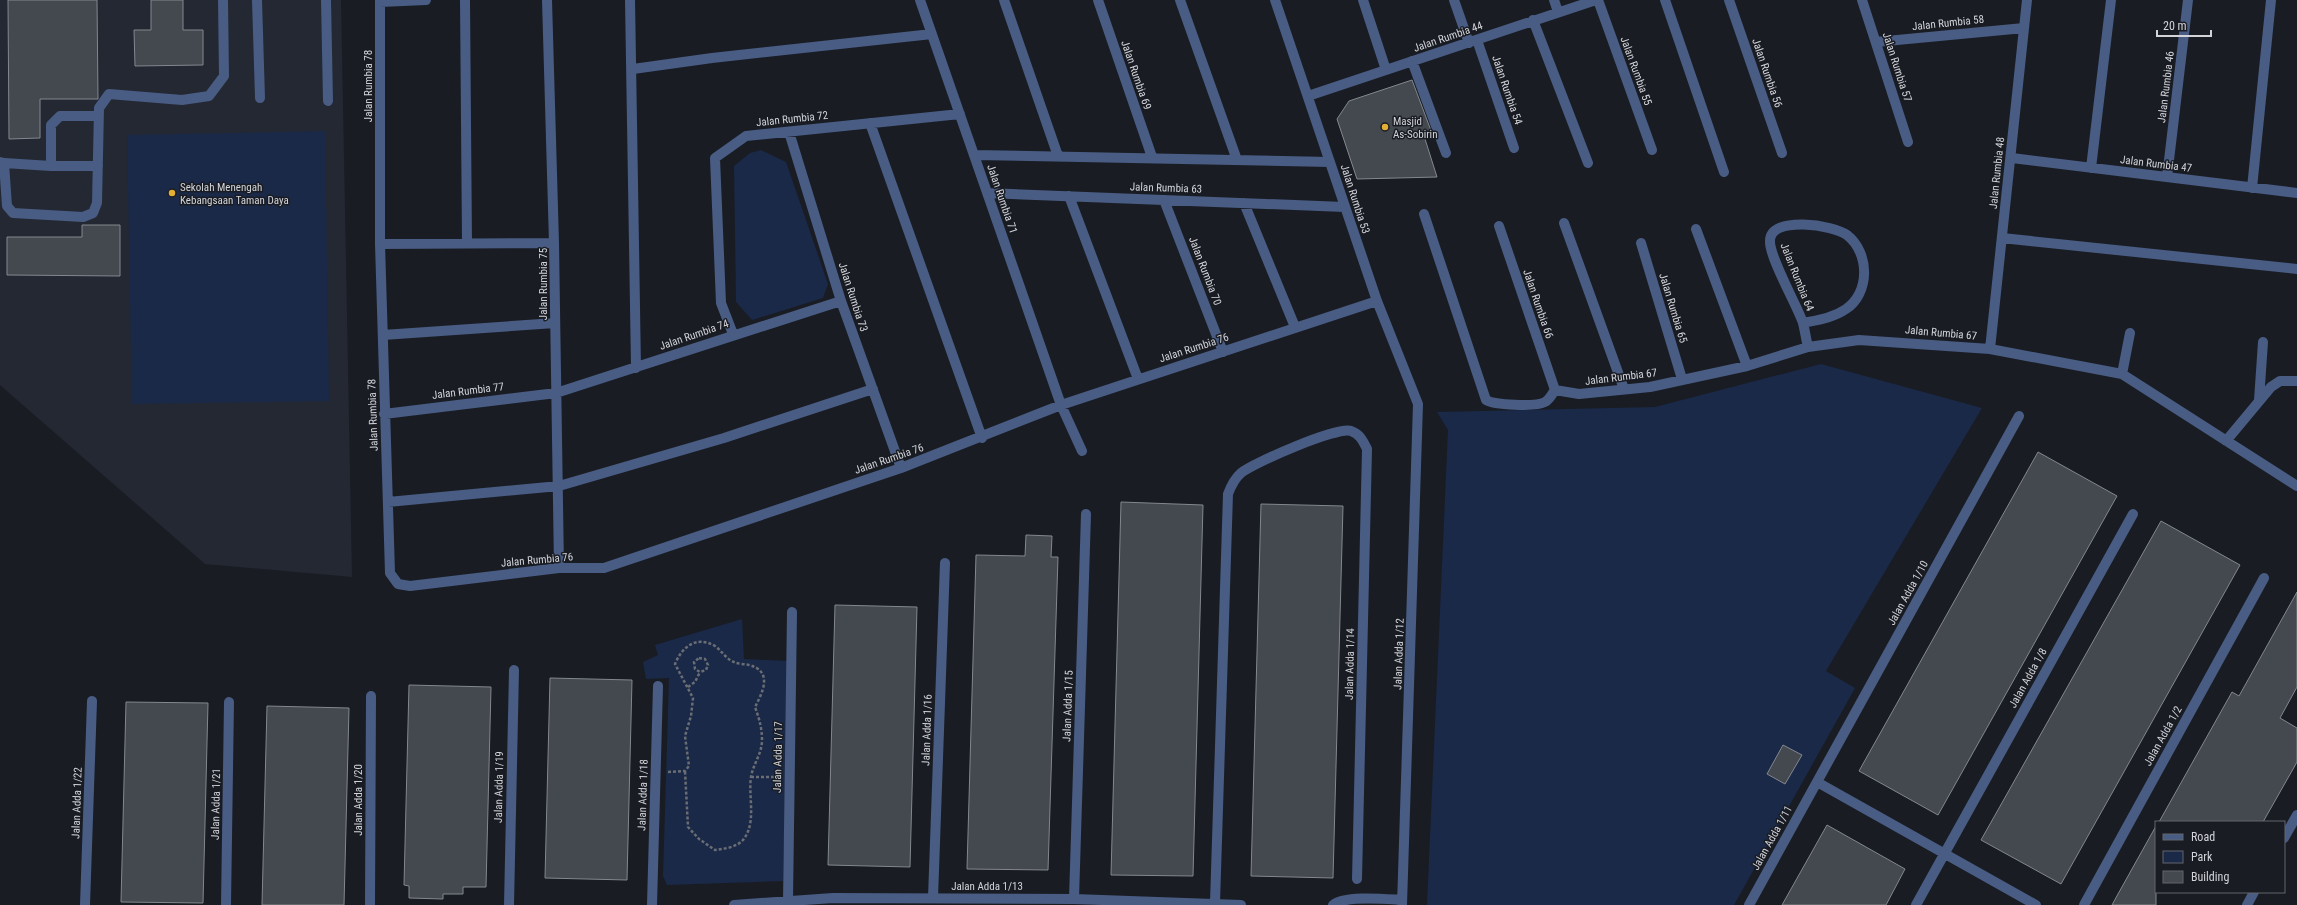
<svg xmlns="http://www.w3.org/2000/svg" width="2297" height="905" font-family="'Roboto Condensed',sans-serif">
  <rect width="100%" height="100%" fill="#191c23"/>
  <path fill="#232833" d="M0 0H341L352 577 205 564 0 385Z"/>
  <path fill="#1a2948" d="M325 131 329 401 132 404 127 135Z
    M761 150 786 162 828 284 823 298 752 320 736 302 734 166 750 153Z
    M1821 364 1982 408 1826 671 1855 688 1734 905H1427L1448 430 1437 412 1655 407Z
    M742 619 744 659 788 661 783 881 667 885 663 876 669 678 646 679 643 662 658 655 655 645Z"/>
  <path fill="#44484f" stroke="#83878f" d="M8 0H97L98 99H40V138L9 139Z
    M151 0H183V30H203V65L135 66 134 30H151Z
    M1412 80 1433 136 1425 139 1437 177 1357 179 1337 119 1349 101Z
    M82 225H120V276L7 275V237H82Z
    M2038 452 2117 496 1938 815 1859 771Z
    M1121 502 1203 505 1193 876 1111 875Z
    M1261 504 1343 506 1333 878 1251 876Z
    M2161 521 2240 565 2061 884 1981 840Z
    M1026 535 1052 536 1051 557H1058L1048 870 967 869 976 555 1025 556Z
    M2297 592V687L2280 718 2297 728V762L2263 822H2159L2232 692 2239 696Z
    M835 605 917 607 910 867 828 865Z
    M550 678 632 680 627 880 545 878Z
    M409 685 491 687 486 887H463V894H443V899L409 898V886L404 885Z
    M126 702 208 703 203 903 121 902Z
    M267 706 349 708 344 905H262Z
    M1783 745 1802 755 1785 784 1767 774Z
    M1827 825 1905 869 1886 905H1782Z
    M2156 826V905H2112L2118 894Z"/>
  <g fill="none" stroke-linecap="round" stroke-linejoin="round">
    <path stroke="#6a6d73" stroke-width="2.5" stroke-dasharray="3 2" stroke-linecap="butt" d="M699 658 705 659 708 665 706 670 700 672 695 669 694 662Z
      M688 687 695 682 700 672
      M668 772 685 771 689 766 685 736 691 716 693 698 675 664C682 647 696 635 715 646 722 651 726 659 734 662 738 664 744 664 749 665 773 671 763 692 755 707 759 718 762 728 762 740 762 754 753 764 751 777 748 797 757 823 743 840 737 847 724 849 715 850L699 839 688 827 685 771
      M751 777H776"/>
    <path stroke="#495c83" stroke-width="10" d="M257 0 260 98
      M326 0 328 101
      M380 0V244L390 573 398 584 410 586 559 568H604L901 468 1061 405 1377 301
      M465 0 467 243
      M547 0 554 243 559 568
      M630 0 636 368
      M920 0 1061 405 1082 451
      M1004 0 1058 156
      M1098 0 1152 157
      M1180 0 1237 160
      M1275 0 1377 301 1418 404 1402 905
      M1363 0 1386 70
      M1454 0 1469 43
      M1554 0 1558 12
      M1598 0 1652 150
      M1665 0 1724 172
      M1729 0 1782 153
      M1862 0 1908 142
      M380 2 426 0
      M1533 20 1588 163
      M1477 40 1514 148
      M1876 42 2024 28
      M1412 61 1446 153
      M633 69 712 58 932 34
      M1308 96 1596 0
      M870 123 982 438
      M789 132 841 301 901 468
      M974 155 1330 162
      M2012 158 2297 193
      M0 162 4 163 7 206 13 213 83 217 93 213 97 203 99 108 109 94 182 100 209 96 224 76 223 0
      M4 163 51 166V125L60 116H98
      M51 166H98
      M2091 168 2111 0
      M2167 177 2188 0
      M2252 188 2271 0
      M987 193 1344 207
      M1069 196 1138 379
      M1164 200 1223 352
      M1244 203 1295 327
      M1424 214 1486 400C1494 405 1536 407 1545 402 1550 399 1552 394 1555 390
      M1564 223 1624 389
      M1499 226 1555 390
      M1696 229 1747 366
      M2002 238 2297 269
      M1641 243 1682 379
      M380 244 554 243
      M1803 323C1818 320 1833 318 1846 309 1870 293 1870 253 1847 235 1834 225 1770 215 1770 241 1769 257 1797 305 1803 323 1805 331 1806 339 1808 347
      M733 334 721 303 715 158 746 136 960 114
      M383 335 555 323
      M1990 349 2027 0
      M2122 374 2130 333
      M1555 390 1579 394 1650 387 1747 366 1808 347 1859 340 1990 349 2122 374 2297 486
      M2259 400 2263 342
      M384 414 556 393 841 301
      M2226 441 2271 387 2280 381H2297
      M388 502 559 486 724 438 873 389
      M1817 782 2036 905
      M2284 838 2297 815
      M933 898 945 563
      M1074 899 1086 514
      M788 901 792 612
      M1215 903 1228 494C1231 486 1234 479 1241 473 1253 463 1338 426 1351 431 1360 434 1363 441 1367 449L1357 879
      M85 905 92 701
      M226 905 229 702
      M370 905 371 696
      M509 905 514 670
      M652 905 658 686
      M734 905 833 898 1074 899 1241 905
      M1333 905C1345 895 1385 899 1402 900
      M1749 905 2019 416
      M1916 905 2133 514
      M2084 905 2264 578
      M2247 905 2254 892"/>
  </g>
  <g fill="#e3ae34" stroke="#191c23" stroke-width="1.5">
    <circle cx="1385" cy="127" r="4"/>
    <circle cx="172" cy="193" r="4"/>
  </g>
  <g text-anchor="middle" dominant-baseline="central" stroke-width="3" stroke-linejoin="round" paint-order="stroke">
    <g font-size="11" fill="#d2d4d9" stroke="#191c23">
      <text transform="translate(1948 23) rotate(-6)">Jalan Rumbia 58</text>
      <text transform="translate(1448 37) rotate(-19)">Jalan Rumbia 44</text>
      <text transform="translate(1897 67) rotate(72)">Jalan Rumbia 57</text>
      <text transform="translate(1636 71) rotate(70)">Jalan Rumbia 55</text>
      <text transform="translate(1767 73) rotate(71)">Jalan Rumbia 56</text>
      <text transform="translate(1136 75) rotate(71)">Jalan Rumbia 69</text>
      <text transform="translate(368 86) rotate(-90)">Jalan Rumbia 78</text>
      <text transform="translate(2166 87) rotate(-83)">Jalan Rumbia 46</text>
      <text transform="translate(1507 90) rotate(71)">Jalan Rumbia 54</text>
      <text transform="translate(792 119) rotate(-6)">Jalan Rumbia 72</text>
      <text transform="translate(2156 164) rotate(7)">Jalan Rumbia 47</text>
      <text transform="translate(1997 173) rotate(-84)">Jalan Rumbia 48</text>
      <text transform="translate(1166 188) rotate(2)">Jalan Rumbia 63</text>
      <text transform="translate(1002 199) rotate(71)">Jalan Rumbia 71</text>
      <text transform="translate(1355 199) rotate(72)">Jalan Rumbia 53</text>
      <text transform="translate(1205 271) rotate(69)">Jalan Rumbia 70</text>
      <text transform="translate(1797 277) rotate(68)">Jalan Rumbia 64</text>
      <text transform="translate(543 284) rotate(-90)">Jalan Rumbia 75</text>
      <text transform="translate(853 297) rotate(72)">Jalan Rumbia 73</text>
      <text transform="translate(1538 304) rotate(71)">Jalan Rumbia 66</text>
      <text transform="translate(1673 308) rotate(73)">Jalan Rumbia 65</text>
      <text transform="translate(1941 333) rotate(5)">Jalan Rumbia 67</text>
      <text transform="translate(694 335) rotate(-19)">Jalan Rumbia 74</text>
      <text transform="translate(1194 348) rotate(-18)">Jalan Rumbia 76</text>
      <text transform="translate(1621 377) rotate(-7)">Jalan Rumbia 67</text>
      <text transform="translate(468 391) rotate(-7)">Jalan Rumbia 77</text>
      <text transform="translate(373 415) rotate(-92)">Jalan Rumbia 78</text>
      <text transform="translate(889 459) rotate(-19)">Jalan Rumbia 76</text>
      <text transform="translate(537 560) rotate(-5)">Jalan Rumbia 76</text>
      <text transform="translate(1908 593) rotate(-61)">Jalan Adda 1/10</text>
      <text transform="translate(1399 654) rotate(-88)">Jalan Adda 1/12</text>
      <text transform="translate(1350 664) rotate(-89)">Jalan Adda 1/14</text>
      <text transform="translate(2028 678) rotate(-61)">Jalan Adda 1/8</text>
      <text transform="translate(1068 706) rotate(-88)">Jalan Adda 1/15</text>
      <text transform="translate(927 730) rotate(-88)">Jalan Adda 1/16</text>
      <text transform="translate(2163 736) rotate(-61)">Jalan Adda 1/2</text>
      <text transform="translate(778 757) rotate(-89)">Jalan Adda 1/17</text>
      <text transform="translate(499 787) rotate(-89)">Jalan Adda 1/19</text>
      <text transform="translate(643 795) rotate(-88)">Jalan Adda 1/18</text>
      <text transform="translate(358 800) rotate(-90)">Jalan Adda 1/20</text>
      <text transform="translate(77 803) rotate(-88)">Jalan Adda 1/22</text>
      <text transform="translate(216 804) rotate(-89)">Jalan Adda 1/21</text>
      <text transform="translate(1772 838) rotate(-61)">Jalan Adda 1/11</text>
      <text x="987" y="886">Jalan Adda 1/13</text>
    </g>
    <g font-size="11" fill="#d2d4d9" stroke="#191c23" text-anchor="start">
      <text x="1393" y="121">Masjid<tspan x="1393" dy="13">As-Sobirin</tspan></text>
      <text x="180" y="187">Sekolah Menengah<tspan x="180" dy="13">Kebangsaan Taman Daya</tspan></text>
    </g>
  </g>
  <rect x="2155" y="821" width="130" height="72" fill="#191c23" stroke="#63666c"/>
  <rect x="2163" y="834" width="20" height="6" fill="#495c83" stroke="#63666c"/>
  <text x="2191" y="841" font-size="12" fill="#d2d4d9">Road</text>
  <rect x="2163" y="851" width="20" height="12" fill="#1a2948" stroke="#63666c"/>
  <text x="2191" y="861" font-size="12" fill="#d2d4d9">Park</text>
  <rect x="2163" y="871" width="20" height="12" fill="#44484f" stroke="#63666c"/>
  <text x="2191" y="881" font-size="12" fill="#d2d4d9">Building</text>
  <path d="M2157 30v6h54v-6" fill="none" stroke="#d2d4d9" stroke-width="2"/>
  <text x="2163" y="30" font-size="12" fill="#d2d4d9" stroke="#191c23" stroke-width="3" paint-order="stroke">20 m</text>
</svg>
